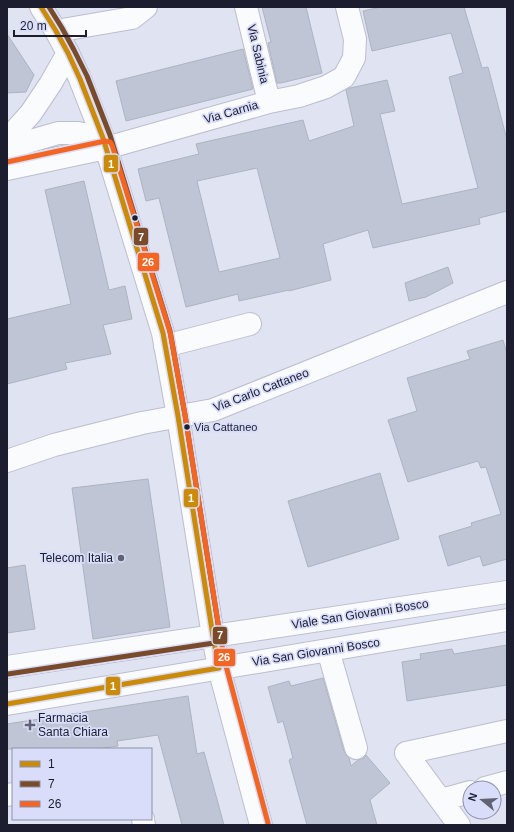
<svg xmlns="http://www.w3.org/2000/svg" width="514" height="832" font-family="Helvetica,sans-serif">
  <rect width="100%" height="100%" fill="#e0e3f2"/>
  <path fill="#bfc5d4" stroke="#adb3c1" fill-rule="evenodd" d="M262 7H306L322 73 281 83H277L268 43 271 42Z
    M381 7H464L482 68 488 67 507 140V211L479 218 480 224 373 248 368 230 323 244 331 280 289 291V290L239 301 238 294 186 307 159 198 146 201 138 169 199 154 196 144 303 120 309 141 354 126 346 90 350 88 387 80 395 111 380 114 402 204 478 188 449 77 463 73 451 33 372 51 363 11ZM257 168 280 258 219 272 197 181Z
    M7 34 34 75 26 92 7 93Z
    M243 49 253 89 126 121 116 81Z
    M84 181 109 290 125 286 132 319 103 325 111 354 65 363 67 369 7 384V319L71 304 45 190Z
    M448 267 453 283 426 297 409 301 405 283Z
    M503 340 507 354V559L483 566 480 556 448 566 439 536 472 526 471 523 501 514 486 467 481 468 478 461 408 482 388 420 417 411 407 378 470 359 467 351Z
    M380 473 399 539 308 567 288 501Z
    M148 479 170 627 93 639 72 488Z
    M25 565 35 629 7 633V568Z
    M507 645V685L407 701 402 662 421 659 420 654 452 649 454 654Z
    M323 678 344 751 349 758 351 766 358 760 365 757 366 755 390 783 370 800 377 825H307L289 760 293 758 283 721 278 723 268 687 289 681 291 686Z
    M188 696 197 754 204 752 224 825H182L158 735 117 741 118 746 97 749H7V724Z"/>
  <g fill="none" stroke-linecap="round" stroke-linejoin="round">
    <g stroke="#bcbece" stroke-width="24">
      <path id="minor" d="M41 7 56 31 68 53 80 79 103 138 163 333 178 416 213 636 219 668 261 825
        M246 7 269 102
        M56 31 132 18 146 7
        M7 140 31 113 51 83 68 53
        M7 148 58 133H78L103 138
        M7 169 106 148 269 102 299 96 326 87 344 77 354 58 355 39 347 7
        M165 346 250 324
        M7 461 54 445 142 423 213 410 507 292
        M328 650 356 748
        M7 667 507 592
        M7 704 507 620
        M485 788 507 782
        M7 795 13 794
        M441 800 470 792
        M143 819 144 825
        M459 825 406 753 507 731"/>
    </g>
    <use href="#minor" stroke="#fafbfd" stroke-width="22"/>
    <g stroke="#d9ddf9" stroke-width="8">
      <path id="bus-1" d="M41 7 56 31 68 53 80 79 103 138 163 333 178 416 213 636 219 668
        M7 704 219 668"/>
    </g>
    <g stroke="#d9ddf9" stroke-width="8">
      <path id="bus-2" d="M8 674 214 643 218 641 220 636 185 415 170 331 110 135 87 76 74 50 62 28 49 7"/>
    </g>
    <g stroke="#d9ddf9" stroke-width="8">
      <path id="bus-3" d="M7 162 105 141 110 142 112 145 170 332 185 415 220 635 226 666 268 823"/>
    </g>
    <use href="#bus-1" stroke="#cb8b09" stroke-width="5"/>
    <use href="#bus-2" stroke="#7a4b2a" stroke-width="5"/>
    <use href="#bus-3" stroke="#f26522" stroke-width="5"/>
  </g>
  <g fill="#1c1e2f" stroke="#d9ddf9" stroke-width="1.5">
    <circle cx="135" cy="218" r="3.5"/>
    <circle cx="187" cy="427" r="3.5"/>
  </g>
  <g fill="#616373" stroke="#d9ddf9" stroke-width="1.5">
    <circle cx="121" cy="558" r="4"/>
    <path d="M28 719h4v4h4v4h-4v4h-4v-4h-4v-4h4z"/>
  </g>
  <g text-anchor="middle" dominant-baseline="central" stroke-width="3.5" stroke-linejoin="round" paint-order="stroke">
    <g font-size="11" fill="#1c1e2f" stroke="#d9ddf9" text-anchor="start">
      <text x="194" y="427">Via Cattaneo</text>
    </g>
    <g font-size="12" fill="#1c1e2f" stroke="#d9ddf9">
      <text transform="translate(258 54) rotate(77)">Via Sabinia</text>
      <text transform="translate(231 112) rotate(-16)">Via Carnia</text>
      <text transform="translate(261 390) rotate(-21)">Via Carlo Cattaneo</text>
      <text transform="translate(360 614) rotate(-9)">Viale San Giovanni Bosco</text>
      <text transform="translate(316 652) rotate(-9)">Via San Giovanni Bosco</text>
    </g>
    <g font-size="12" fill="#1c1e2f" stroke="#d9ddf9" text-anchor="end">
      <text x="113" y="558">Telecom Italia</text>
      <text x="38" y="718" text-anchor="start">Farmacia<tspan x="38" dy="14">Santa Chiara</tspan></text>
    </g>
  </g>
  <g stroke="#d9ddf9" stroke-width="1.5">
    <rect x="103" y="154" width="16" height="19" rx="4" fill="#cb8b09"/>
    <rect x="133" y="227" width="16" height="19" rx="4" fill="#7a4b2a"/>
    <rect x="137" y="252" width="23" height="20" rx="4" fill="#f26522"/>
    <rect x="183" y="488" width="16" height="20" rx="4" fill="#cb8b09"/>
    <rect x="212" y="626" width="16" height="19" rx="4" fill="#7a4b2a"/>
    <rect x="213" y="648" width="23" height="19" rx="4" fill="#f26522"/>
    <rect x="105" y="676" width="16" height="20" rx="4" fill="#cb8b09"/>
  </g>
  <g font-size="11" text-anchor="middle" font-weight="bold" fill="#fff">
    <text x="111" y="168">1</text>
    <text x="141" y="241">7</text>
    <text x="148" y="266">26</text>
    <text x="191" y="502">1</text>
    <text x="220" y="639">7</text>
    <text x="224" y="661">26</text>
    <text x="113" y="690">1</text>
  </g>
  <rect width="514" height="832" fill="none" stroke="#1c1e2f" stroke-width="16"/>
  <rect x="12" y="748" width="140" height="72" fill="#d9ddf9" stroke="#8d91a8"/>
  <rect x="20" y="761" width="20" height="6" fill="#cb8b09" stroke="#8d91a8"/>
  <text x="48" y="768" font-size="12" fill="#1c1e2f">1</text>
  <rect x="20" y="781" width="20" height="6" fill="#7a4b2a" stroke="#8d91a8"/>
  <text x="48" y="788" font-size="12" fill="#1c1e2f">7</text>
  <rect x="20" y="801" width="20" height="6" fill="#f26522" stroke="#8d91a8"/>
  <text x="48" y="808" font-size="12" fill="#1c1e2f">26</text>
  <g transform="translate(482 800) rotate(288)"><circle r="19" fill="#d9ddf9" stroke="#8d91a8"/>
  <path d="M0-3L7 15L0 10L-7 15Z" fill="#616373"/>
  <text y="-6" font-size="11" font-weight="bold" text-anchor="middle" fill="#1c1e2f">N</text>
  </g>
  <path d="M14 30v6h72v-6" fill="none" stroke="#1c1e2f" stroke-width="2"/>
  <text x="20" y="30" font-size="12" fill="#1c1e2f" stroke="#d9ddf9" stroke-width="3" paint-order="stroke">20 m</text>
</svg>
